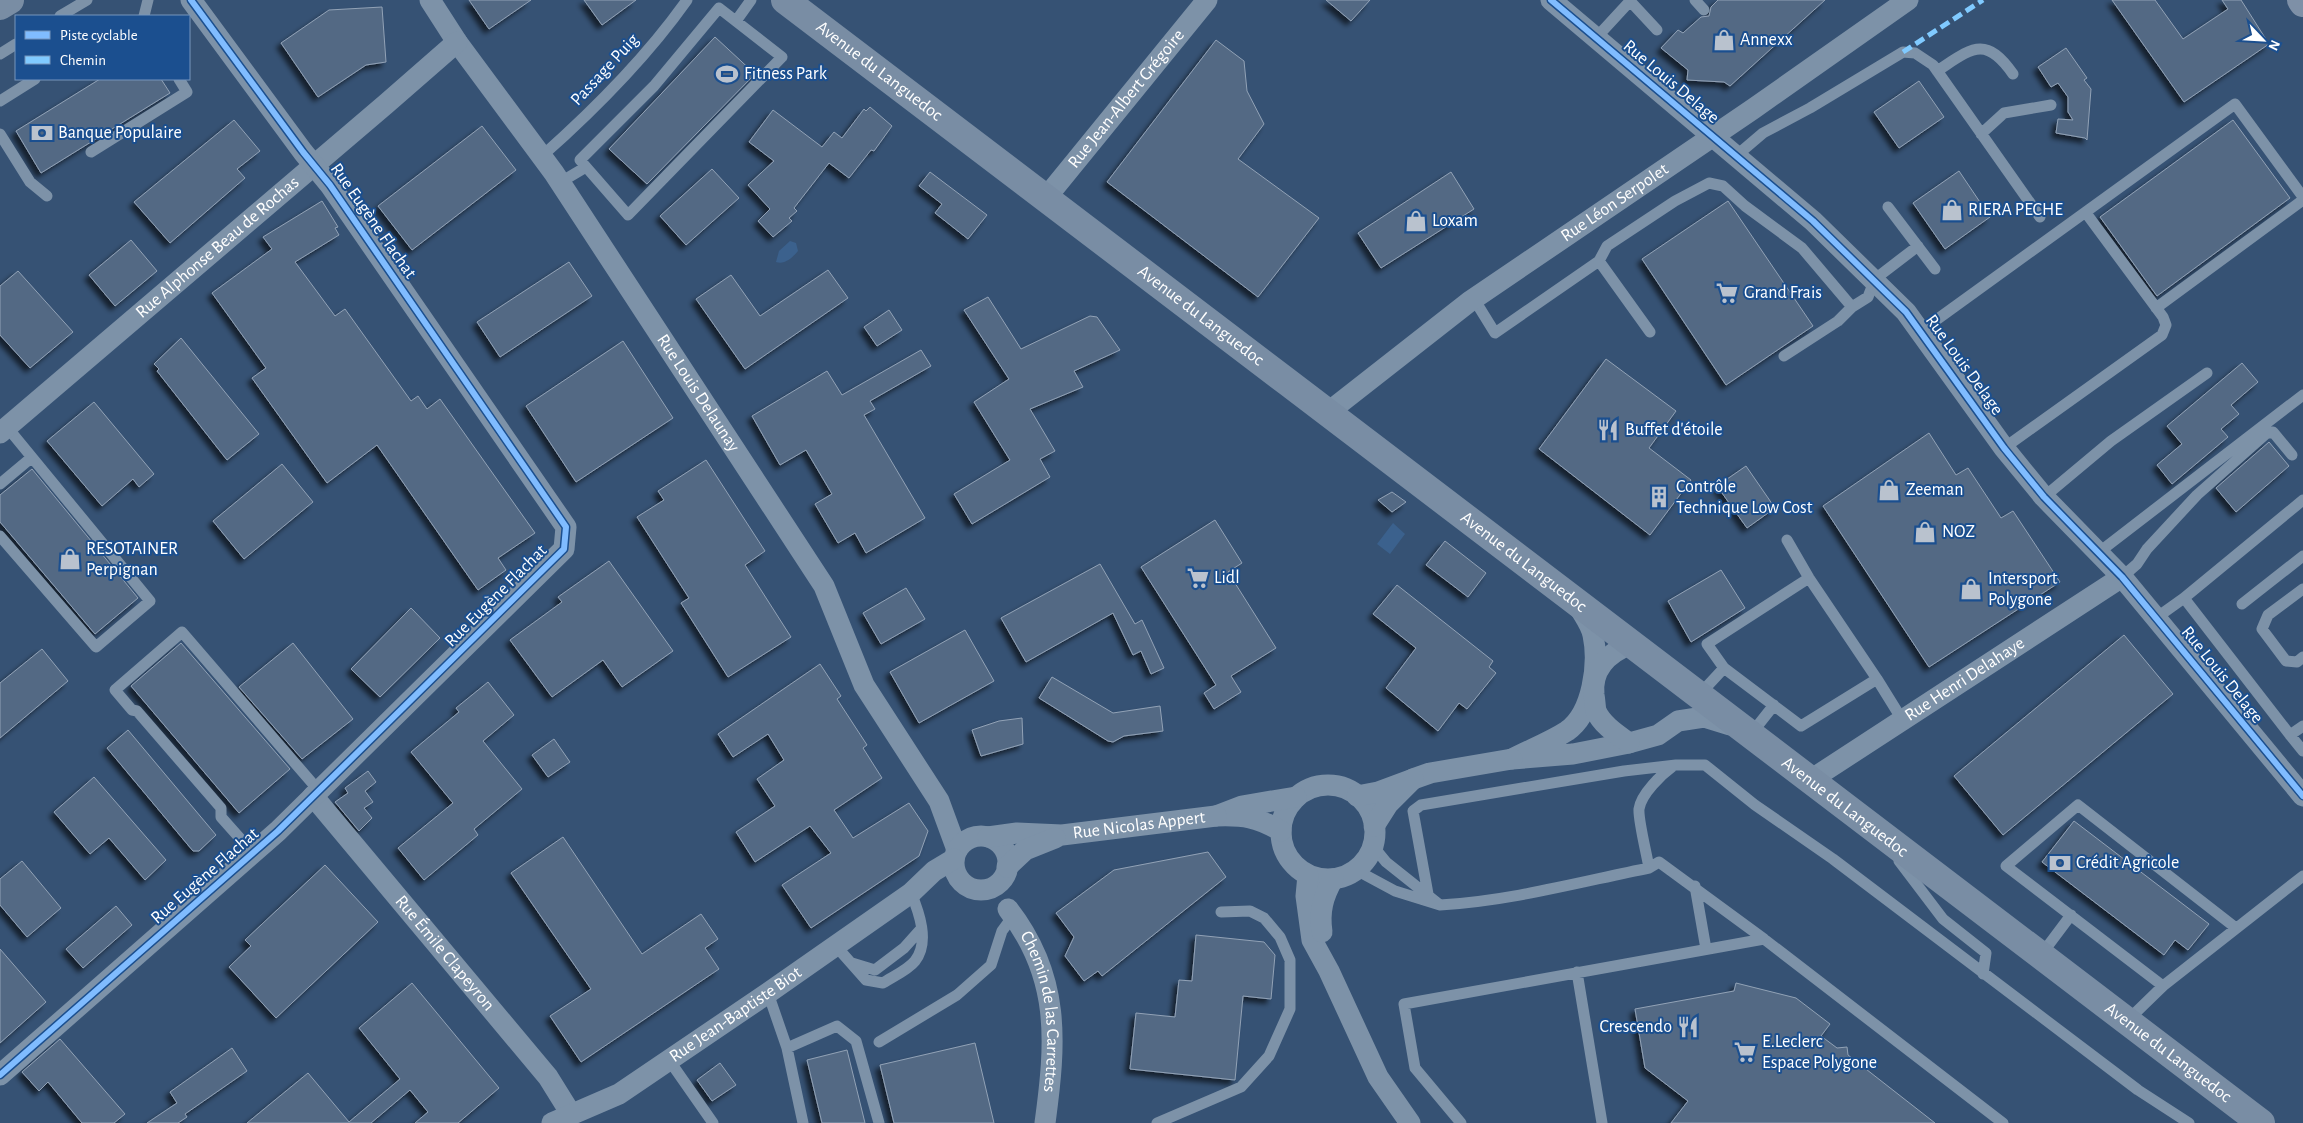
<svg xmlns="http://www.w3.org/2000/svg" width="2303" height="1123" font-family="'Alegreya Sans',sans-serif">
  <defs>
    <filter id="shadow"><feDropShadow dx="-4.5" dy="4.5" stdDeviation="2.5" flood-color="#0009"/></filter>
  </defs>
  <rect width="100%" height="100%" fill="#365274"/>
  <path fill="#3b618d" d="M790 241 796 243 798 251C793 257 785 265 776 262L779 251Z
    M1393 523 1405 534 1390 554 1377 544Z"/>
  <path fill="#526984" stroke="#92a2b6" filter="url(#shadow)" d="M469 0H531L489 29Z
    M584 0H636L602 25Z
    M1326 0H1370L1351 21Z
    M1718 0H1825L1730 86 1724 82 1687 80 1688 70 1661 48 1678 30 1683 33 1701 17 1709 16 1711 7Z
    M2112 0H2155L2183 39 2228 9 2222 0H2241L2269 44 2184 102Z
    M382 7 386 62 366 65 318 97 281 43 329 10Z
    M715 37 755 74 647 184 609 149Z
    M1216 40 1244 61 1247 91 1264 124 1238 159 1319 218 1258 297 1107 182Z
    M2066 48 2087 78 2084 80 2091 89 2087 140 2085 138 2056 133 2058 119 2073 120 2068 112V97L2058 83 2051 87 2038 67Z
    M100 79H161L170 93 41 173 16 131Z
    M1919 81 1944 117 1899 148 1874 112Z
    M870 107 892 126 874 151 871 150 849 178 829 163 794 208 797 211 789 218 792 221 773 237 758 221 770 209 748 185 774 161 749 142 773 110 822 147 834 132 842 138 864 109 866 111Z
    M234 120 260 151 237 169 245 178 170 243 134 202Z
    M2233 120 2290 198 2157 296 2100 217Z
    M482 126 516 170 412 250 378 206Z
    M712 169 739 198 686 245 660 216Z
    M1959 171 1990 217 1945 249 1913 203Z
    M930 172 987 215 968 239 935 213 942 204 919 186Z
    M1451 172 1474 209 1381 268 1358 233Z
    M322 201 338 227 335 228 339 235 295 262 335 316 345 309 411 401 418 396 427 409 440 399 535 533 498 558 506 570 478 590 377 445 327 483 252 378 266 368 212 293 272 249 263 237Z
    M1728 201 1813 326 1726 385 1642 259Z
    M131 240 157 271 115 306 89 275Z
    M569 262 592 296 500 357 477 322Z
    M828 270 848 298 745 369 696 299 731 275 760 316Z
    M18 271 73 332 30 368 0 335V286Z
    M988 297 1021 349 1090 316 1097 317 1120 350 1074 371 1083 387 1030 409 1055 451 1040 459 1050 477 972 524 954 494 1010 460 974 402 1009 379 964 310Z
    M889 310 902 330 877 346 864 327Z
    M181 338 259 434 227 460 157 371 159 369 154 364Z
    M623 341 673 418 576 482 526 406Z
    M921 350 931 366 870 401 875 409 864 415 925 518 866 553 855 533 838 543 815 504 832 494 806 450 780 465 752 416 827 371 842 395Z
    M1606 359 1676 411 1649 448 1691 480 1650 535 1539 449Z
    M2242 363 2258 382 2231 405 2239 414 2221 429 2228 437 2172 484 2157 465 2182 444 2167 426Z
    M94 402 154 474 139 487 133 479 102 506 47 441Z
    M1929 433 1956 475 1968 468 2001 518 2013 511 2060 582 1929 667 1823 506Z
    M2269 442 2289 466 2236 512 2216 488Z
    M706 460 765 551 745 565 791 637 728 677 681 603 689 598 637 517 664 500 658 491Z
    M282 464 313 502 244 559 213 521Z
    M1746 466 1775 508 1747 528 1717 486Z
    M32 469 138 598 95 634 0 522V495Z
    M1392 492 1406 502 1392 512 1378 500Z
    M1215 520 1242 563 1228 572 1276 648 1231 676 1241 692 1214 709 1204 693 1216 685 1141 567Z
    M1445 541 1486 573 1468 597 1426 565Z
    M609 561 673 651 622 687 603 660 552 697 510 640 562 602 558 597Z
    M1100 564 1135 624 1142 620 1164 668 1151 674 1141 651 1133 655 1113 613 1026 662 1001 618Z
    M1721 570 1745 608 1691 642 1668 601Z
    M1397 585 1493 661 1489 667 1496 673 1467 709 1459 703 1438 731 1386 688 1416 648 1373 614Z
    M906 588 925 619 881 644 863 613Z
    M411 608 440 638 380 697 351 669Z
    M965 630 994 681 919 723 890 672Z
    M2124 635 2173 694 2003 835 1954 776Z
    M181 643 290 769 239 813 131 686Z
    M293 643 353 719 302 759 239 687Z
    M42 649 68 681 0 738V683Z
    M820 664 841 696 837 699 867 745 863 748 882 778 834 810 853 838 909 803 928 831 919 856 811 928 782 885 831 853 810 826 755 862 736 832 775 806 757 779 784 760 768 734 733 757 718 734Z
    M1052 677 1113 713 1160 706 1163 731 1124 736 1113 742 1108 741 1039 698Z
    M488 682 514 715 483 741 522 789 474 829 478 835 424 880 398 848 453 803 411 752 459 712 456 708Z
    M1022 718 1023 744 981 756 972 730 999 721Z
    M128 730 216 835 199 851H193L107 748Z
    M554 739 570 762 548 777 532 755Z
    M368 771 376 782 365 791 373 802 364 808 372 818 359 831 335 802 348 793 345 788Z
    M94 777 166 860 145 880 109 838 90 854 54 812Z
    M2074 821 2209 924 2188 950 2175 940 2164 955 2042 862Z
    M563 837 642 954 701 914 718 939 705 948 719 969 581 1062 550 1016 591 989 511 873Z
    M1208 852 1226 877 1102 976 1098 971 1084 981 1065 956 1074 937 1056 913 1114 870Z
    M22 861 61 908 27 937 0 905V879Z
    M325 865 378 922 276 1018 229 967 251 946 245 940Z
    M116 906 132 925 83 968 66 949Z
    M1196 935 1264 942 1275 955 1271 999 1243 996 1235 1080 1130 1069 1136 1013 1175 1017 1179 980 1192 981Z
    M0 949 46 1002 0 1043Z
    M412 983 499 1088 458 1123H415L428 1112 410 1090 371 1123H247L308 1073 349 1122 400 1079 359 1028Z
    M1736 983 1796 998 1830 1024 1821 1036 1837 1048 1847 1047 1848 1055 1935 1123H1671L1688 1101 1645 1068 1635 1009 1734 991Z
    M60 1039 125 1114 114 1123H82L48 1082 39 1091 22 1072Z
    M975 1043 994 1123H894L880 1065Z
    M232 1048 247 1071 185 1114 187 1117 178 1123H147L177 1103 170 1092Z
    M847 1050 865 1123H822L807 1060Z
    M720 1063 736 1085 712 1101 697 1080Z"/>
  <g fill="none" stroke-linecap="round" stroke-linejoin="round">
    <path stroke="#7d92a8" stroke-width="11" d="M1695 0 1704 10
      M1630 1 1657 30
      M719 8 782 57 628 215 580 160 654 86Z
      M60 16 87 0
      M144 16 148 0
      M736 21 751 0
      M1596 38 1631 0
      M0 54 16 44
      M1937 71C1971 49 1985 34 2013 74
      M0 101 35 79
      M0 134 30 182 47 196
      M1981 134 2004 113 2051 105
      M91 152 187 92 179 79
      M542 156C595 109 646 58 687 0
      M1736 156 1763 133 1810 108 1903 52 1915 53 1933 65 2040 217
      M559 183 586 167
      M1888 207 1935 269
      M1599 261 1607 246 1675 201 1709 183 1723 186 1745 206 1802 248 1852 307
      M1474 299 1495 333 1599 261 1650 332
      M2156 308 2303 200
      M1921 331 2235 104 2303 197
      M1784 356 1838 321 1852 307 1868 297 1875 279 1918 246
      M2004 448 2162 335 2166 325 2163 317 2086 213
      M0 484 31 458
      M2044 497 2111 441 2207 373
      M0 536 96 647 150 601 7 427
      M2098 553 2303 395
      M2122 577 2137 564 2147 549 2197 495 2267 433 2273 432 2292 455
      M2303 589 2268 615 2262 629 2286 661 2297 662 2303 657
      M2184 598 2290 735
      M2242 604 2303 556
      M2156 618 2184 598 2303 500
      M1724 668 1707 644 1809 578
      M1877 679 1903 721
      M1699 695 1724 668 1801 726 1877 679 1809 578 1787 540
      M2303 726 2290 735 2303 751
      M1751 734 1774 705
      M253 853 221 817V808L137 711 132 710 115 690 182 632 319 791
      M1899 861 1943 919 1986 953 1983 974
      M1649 868C1647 855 1638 820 1639 809 1641 794 1662 774 1673 766
      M1356 870 1395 891 1440 905 1386 862 1373 846
      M1695 886 1706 949
      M1428 894 1413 811 1421 805 1624 771 1676 765H1705L1755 805 1833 859 2138 1090 2189 1123
      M1440 905C1510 901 1580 882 1649 868L1659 862 1764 939
      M835 945 866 980 883 983C892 977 908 970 915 961 930 942 919 912 911 893
      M2041 955 2071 915
      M852 963 875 970 904 948 921 929
      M1577 972 1602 1123
      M2163 986 2006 866 2078 805 2236 928
      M768 993 787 1048 803 1123
      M2127 1021 2163 986 2303 876
      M879 1042 957 995 991 965 1002 931 1013 916
      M787 1048 837 1026 856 1041 879 1123
      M669 1060 713 1123
      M1157 1123 1241 1087 1269 1056 1290 1009V960L1280 937 1264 918 1250 911 1221 912
      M1461 1123 1415 1068 1404 1004 1764 939 2003 1123"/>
    <g stroke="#7d92a8" stroke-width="21">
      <path id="s1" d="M430 0 457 42 554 173 824 586 864 685 939 801 957 850"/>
      <path d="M1551 0 1813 221 1906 312 2004 448 2044 497 2122 577 2303 796"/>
      <path id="s2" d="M1045 199 1207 0"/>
      <path id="s3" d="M1326 414 1469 302 1753 109 1908 0"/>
      <path id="s4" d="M0 433 386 104 457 42"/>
      <path d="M1579 607C1584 616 1591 625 1593 635 1599 663 1593 713 1567 731 1550 742 1529 750 1512 759L1573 754 1629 743 1658 735 1678 721 1704 717 1730 725"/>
      <path d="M1629 743C1618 735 1602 725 1596 711 1595 706 1595 700 1594 695 1591 669 1608 653 1631 644"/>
      <path d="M1413 779 1430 773 1512 759"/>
      <path id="s5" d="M1809 781 2122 577"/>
      <circle cx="1328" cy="832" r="47"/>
      <path id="s6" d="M313 796 548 1077 571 1114"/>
      <path d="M1357 796 1378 792 1413 779 1388 804 1374 826"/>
      <path d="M1281 831C1257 817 1244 815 1216 816L1242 806 1296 797"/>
      <circle cx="981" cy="863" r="27"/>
      <path id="s7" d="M988 837 1017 833 1062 835 1216 816"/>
      <path d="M1007 867 1025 850 1055 838"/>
      <path d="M1308 875 1306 896 1312 940 1329 971 1378 1077 1410 1123"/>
      <path id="s8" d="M1008 909C1061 977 1056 1042 1045 1123"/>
      <path d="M1322 932C1319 911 1323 897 1333 879"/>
      <path d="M0 1075 278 831 564 549 566 527 330 185 303 152 191 0"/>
      <path id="s9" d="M552 1123 619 1094 768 993 911 893 934 871 954 859"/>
    </g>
    <g stroke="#798da4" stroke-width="28">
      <path id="s10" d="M785 0C1278 373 1768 751 2261 1123"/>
      <path d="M0 6 10 0"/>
    </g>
    <path stroke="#7e90a7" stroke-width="28" d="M2301 0 2303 3"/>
    <path stroke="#80caff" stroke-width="5" stroke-dasharray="10 5" stroke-linecap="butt" d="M1903 52 1983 0"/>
    <g stroke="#1b4f8f" stroke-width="9">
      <path id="cycleway" d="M1551 0 1813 221 1906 312 2004 448 2044 497 2122 577 2303 796
        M0 1075 278 831 564 549 566 527 330 185 303 152 191 0"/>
    </g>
    <use href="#cycleway" stroke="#80bcff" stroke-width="6"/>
  </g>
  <defs>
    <g id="shop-bare" transform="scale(1.725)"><path d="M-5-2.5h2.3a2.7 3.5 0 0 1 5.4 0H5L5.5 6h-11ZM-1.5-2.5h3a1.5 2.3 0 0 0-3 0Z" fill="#b9c2ce" stroke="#1b4f8f" stroke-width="2.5" paint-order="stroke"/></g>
    <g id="stadium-bare" transform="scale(1.725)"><path d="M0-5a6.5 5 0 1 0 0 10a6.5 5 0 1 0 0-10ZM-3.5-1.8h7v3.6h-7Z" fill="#b9c2ce" stroke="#1b4f8f" stroke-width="2.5" paint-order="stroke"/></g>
    <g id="bank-bare" transform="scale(1.725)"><path d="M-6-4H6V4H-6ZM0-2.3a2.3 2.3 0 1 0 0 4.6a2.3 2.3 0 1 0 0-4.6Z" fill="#b9c2ce" stroke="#1b4f8f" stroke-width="2.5" paint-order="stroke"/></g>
    <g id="supermarket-bare" transform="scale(1.725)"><path d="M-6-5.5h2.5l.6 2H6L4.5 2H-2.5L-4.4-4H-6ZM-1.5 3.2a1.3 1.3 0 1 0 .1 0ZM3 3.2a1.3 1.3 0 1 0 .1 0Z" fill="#b9c2ce" stroke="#1b4f8f" stroke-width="2.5" paint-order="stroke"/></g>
    <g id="restaurant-bare" transform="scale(1.725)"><path d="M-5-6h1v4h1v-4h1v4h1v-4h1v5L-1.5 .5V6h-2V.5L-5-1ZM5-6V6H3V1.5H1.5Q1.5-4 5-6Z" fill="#b9c2ce" stroke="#1b4f8f" stroke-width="2.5" paint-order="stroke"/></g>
    <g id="building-bare" transform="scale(1.725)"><path d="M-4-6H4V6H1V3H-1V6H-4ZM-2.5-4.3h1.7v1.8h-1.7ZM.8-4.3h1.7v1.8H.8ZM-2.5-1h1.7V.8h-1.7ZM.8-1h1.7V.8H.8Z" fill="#b9c2ce" stroke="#1b4f8f" stroke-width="2.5" paint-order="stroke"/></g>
  </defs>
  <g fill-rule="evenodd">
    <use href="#shop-bare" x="1724" y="40"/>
    <use href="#stadium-bare" x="727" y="74"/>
    <use href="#bank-bare" x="42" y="133"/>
    <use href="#shop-bare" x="1952" y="210"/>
    <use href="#shop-bare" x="1416" y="221"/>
    <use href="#supermarket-bare" x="1727" y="293"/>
    <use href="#restaurant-bare" x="1608" y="430"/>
    <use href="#shop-bare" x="1889" y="490"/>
    <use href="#building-bare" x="1659" y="497"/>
    <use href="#shop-bare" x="1925" y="532"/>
    <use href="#shop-bare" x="70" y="559"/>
    <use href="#supermarket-bare" x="1198" y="578"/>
    <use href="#shop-bare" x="1971" y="589"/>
    <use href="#bank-bare" x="2060" y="863"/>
    <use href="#restaurant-bare" x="1688" y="1027"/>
    <use href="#supermarket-bare" x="1745" y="1052"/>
  </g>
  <g text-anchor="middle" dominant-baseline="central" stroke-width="4" stroke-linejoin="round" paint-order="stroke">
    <g font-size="18" fill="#fff" stroke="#1b4f8f" text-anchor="start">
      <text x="1740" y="40">Annexx</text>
      <text x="744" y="74">Fitness Park</text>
      <text x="58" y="133">Banque Populaire</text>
      <text x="1968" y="210">RIERA PECHE</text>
      <text x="1432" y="221">Loxam</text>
      <text x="1744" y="293">Grand Frais</text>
      <text x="1625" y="430">Buffet d'étoile</text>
      <text x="1676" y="487">Contrôle<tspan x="1676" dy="21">Technique Low Cost</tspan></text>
      <text x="1906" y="490">Zeeman</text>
      <text x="1942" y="532">NOZ</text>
      <text x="86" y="549">RESOTAINER<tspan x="86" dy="21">Perpignan</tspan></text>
      <text x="1214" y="578">Lidl</text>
      <text x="1988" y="579">Intersport<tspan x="1988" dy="21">Polygone</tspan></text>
      <text x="2076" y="863">Crédit Agricole</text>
      <text x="1672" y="1027" text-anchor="end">Crescendo</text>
      <text x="1762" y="1042">E.Leclerc<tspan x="1762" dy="21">Espace Polygone</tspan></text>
    </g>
    <g font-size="18" fill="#fff" stroke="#1b4f8f">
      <text transform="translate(605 70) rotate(-47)">Passage Puig</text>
      <text stroke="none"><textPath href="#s10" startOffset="118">Avenue du Languedoc</textPath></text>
      <text transform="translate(1671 82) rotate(40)">Rue Louis Delage</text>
      <text stroke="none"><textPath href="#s2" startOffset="129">Rue Jean-Albert Grégoire</textPath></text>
      <text stroke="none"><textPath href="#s3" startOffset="358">Rue Léon Serpolet</textPath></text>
      <text transform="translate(373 221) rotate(55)">Rue Eugène Flachat</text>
      <text stroke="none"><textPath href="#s4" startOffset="286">Rue Alphonse Beau de Rochas</textPath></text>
      <text stroke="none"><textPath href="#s10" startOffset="522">Avenue du Languedoc</textPath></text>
      <text transform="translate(1964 365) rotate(54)">Rue Louis Delage</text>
      <text stroke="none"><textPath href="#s1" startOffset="476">Rue Louis Delaunay</textPath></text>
      <text stroke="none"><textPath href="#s10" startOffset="928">Avenue du Languedoc</textPath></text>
      <text transform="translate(496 596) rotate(-45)">Rue Eugène Flachat</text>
      <text transform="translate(2222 675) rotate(51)">Rue Louis Delage</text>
      <text stroke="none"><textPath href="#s5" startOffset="186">Rue Henri Delahaye</textPath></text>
      <text stroke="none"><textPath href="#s10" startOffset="1332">Avenue du Languedoc</textPath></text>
      <text stroke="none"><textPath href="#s7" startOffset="152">Rue Nicolas Appert</textPath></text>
      <text transform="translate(205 876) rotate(-41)">Rue Eugène Flachat</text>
      <text stroke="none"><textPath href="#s6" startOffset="205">Rue Émile Clapeyron</textPath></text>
      <text stroke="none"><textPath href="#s8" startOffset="111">Chemin de las Carrettes</textPath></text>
      <text stroke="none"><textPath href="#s9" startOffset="214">Rue Jean-Baptiste Biot</textPath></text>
      <text stroke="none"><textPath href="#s10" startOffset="1738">Avenue du Languedoc</textPath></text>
    </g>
  </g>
  <rect x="15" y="15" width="175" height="65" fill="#1b4f8f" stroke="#7695bc"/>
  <rect x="25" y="31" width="25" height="8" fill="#80bcff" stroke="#7695bc"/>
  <text x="60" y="40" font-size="15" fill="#ffffff">Piste cyclable</text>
  <rect x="25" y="56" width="25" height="8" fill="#80caff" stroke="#7695bc"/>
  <text x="60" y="65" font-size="15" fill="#ffffff">Chemin</text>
  <g transform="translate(2263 40) rotate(115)" stroke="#1b4f8f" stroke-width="4" paint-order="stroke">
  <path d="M0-4L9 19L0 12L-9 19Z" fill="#ffffff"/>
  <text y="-8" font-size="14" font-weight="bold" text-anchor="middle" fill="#ffffff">N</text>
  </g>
</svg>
